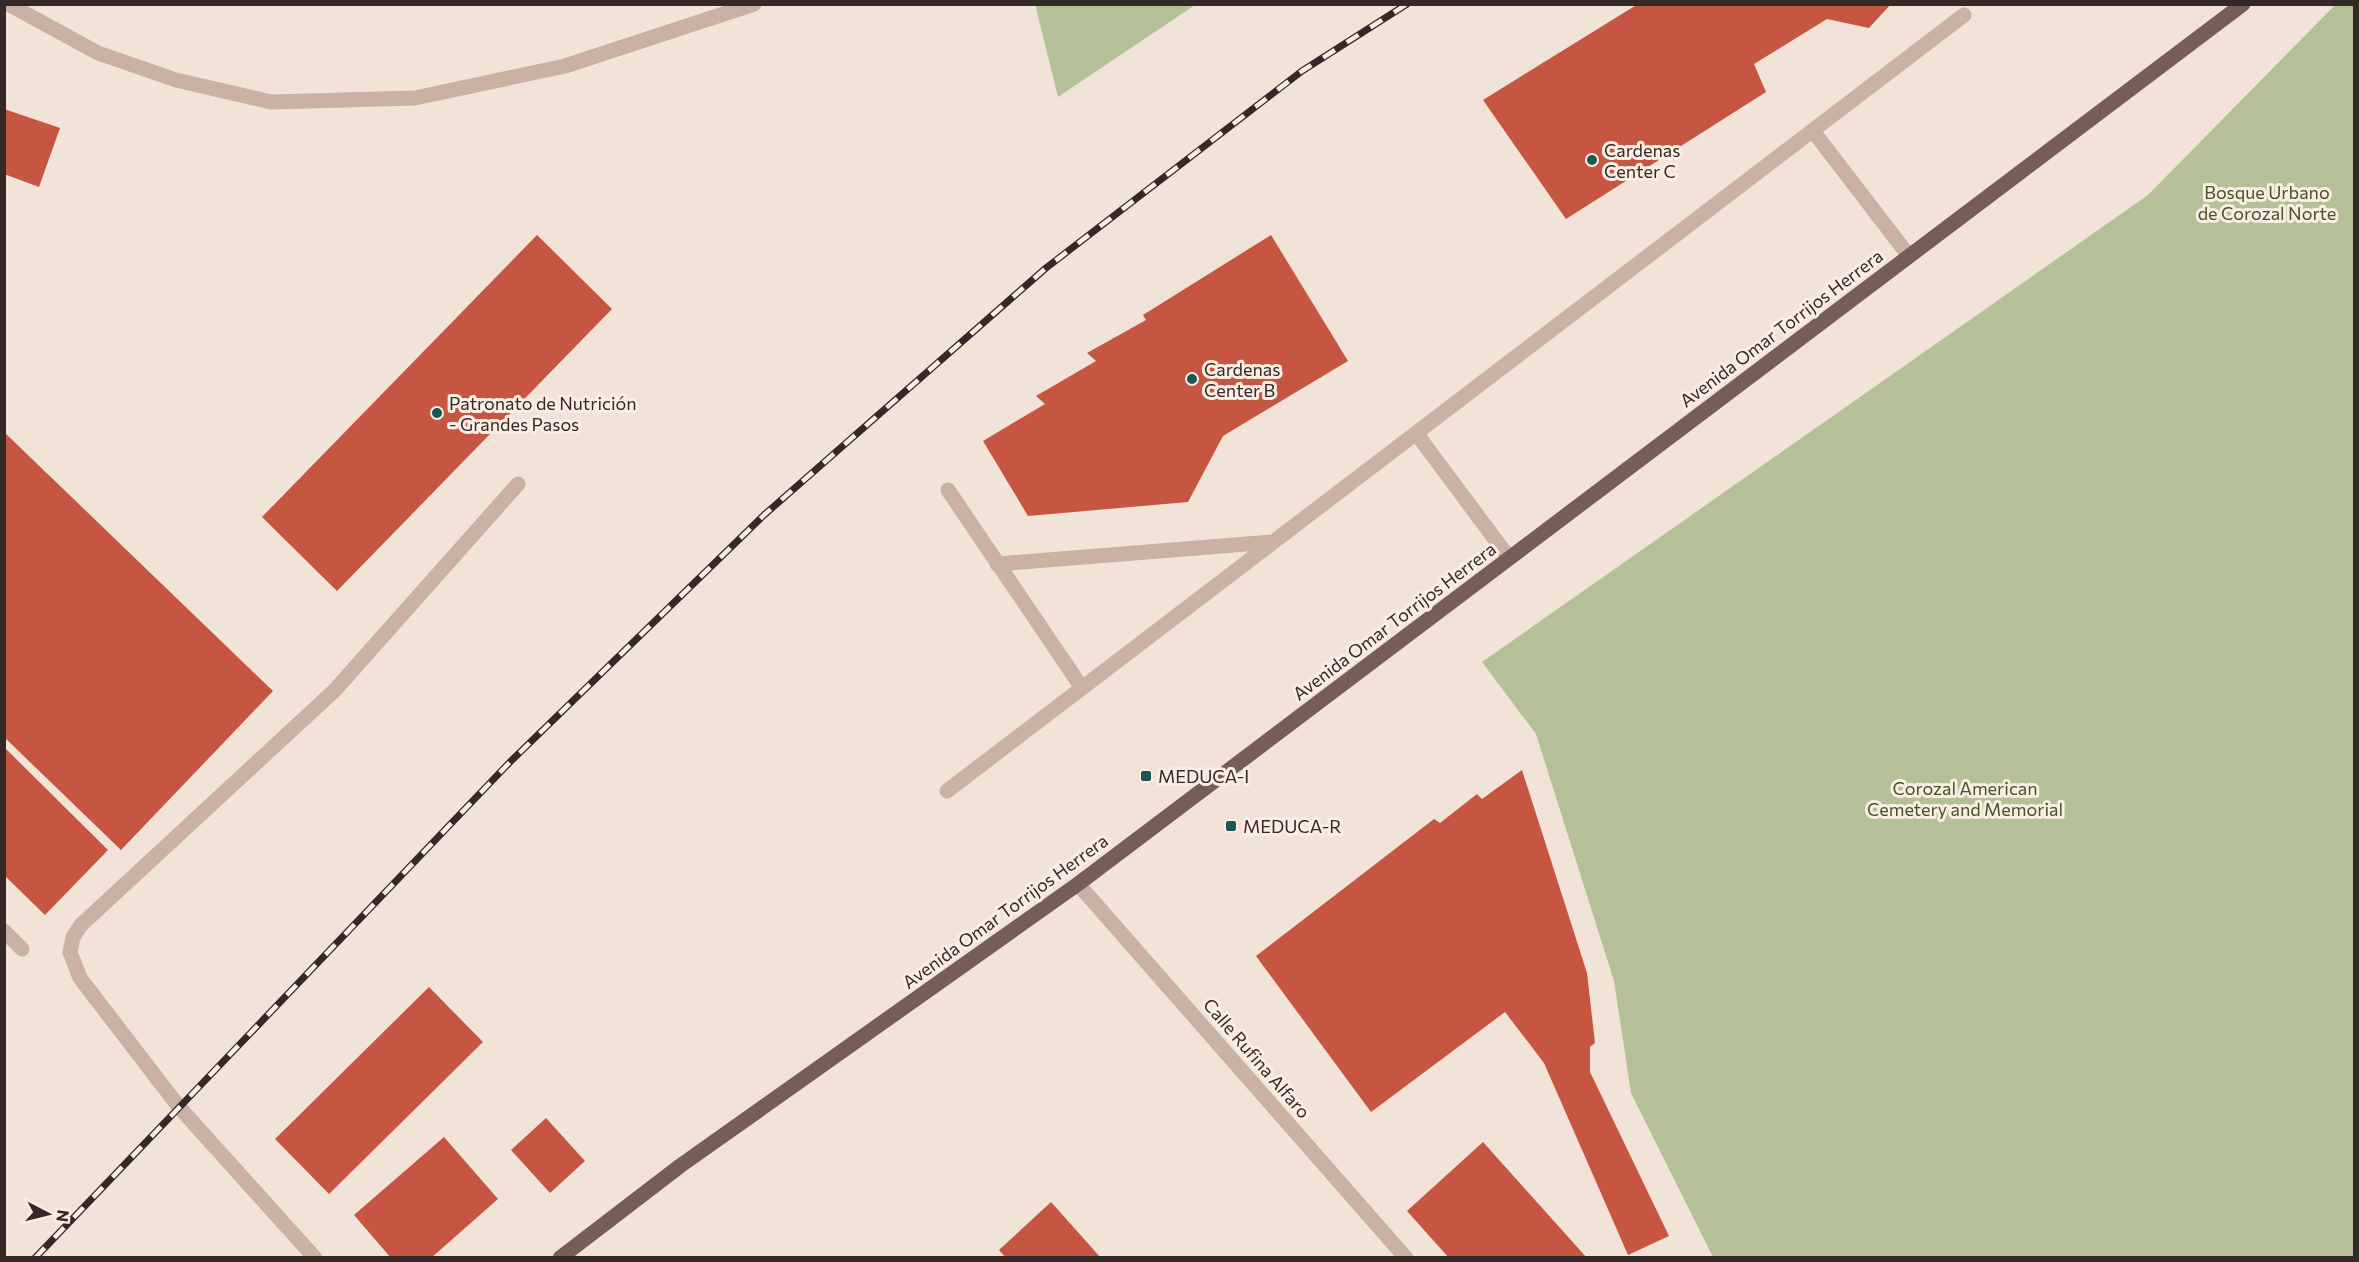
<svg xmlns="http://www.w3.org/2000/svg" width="2359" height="1262" font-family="Commissioner,sans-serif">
  <rect width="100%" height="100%" fill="#f1e3d8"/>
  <path fill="#b6c098" d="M1035 4H1195V5L1058 97Z
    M2335 5H2354V1257H1713L1631 1093 1614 981 1536 734 1482 662 2148 195Z"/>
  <path fill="#c65541" d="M1638 4H1891L1869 28 1827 19 1754 64 1766 92 1566 219 1483 100Z
    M4 109 60 128 39 187 4 174Z
    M537 235 612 309 337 591 262 517Z
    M1271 235 1348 361 1223 436 1188 502 1028 516 983 441 1045 404 1036 396 1096 361 1087 353 1146 320 1143 315Z
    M4 432 273 691 121 850 4 737Z
    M4 747 108 850 45 915 4 875Z
    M1522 770 1587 973 1595 1043 1590 1047V1072L1669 1236 1628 1255 1544 1063 1505 1012 1371 1112 1256 956 1434 819 1440 823 1477 794 1482 799Z
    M429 987 483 1042 329 1194 275 1139Z
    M546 1118 585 1161 550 1193 511 1150Z
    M444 1137 498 1199 431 1258H391L354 1215Z
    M1483 1142 1587 1258H1449L1407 1211Z
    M1051 1202 1101 1258H1006L999 1250Z"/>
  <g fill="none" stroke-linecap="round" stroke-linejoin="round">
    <path stroke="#c9b1a4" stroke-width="15" d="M8 4 98 53 176 80 271 102 415 98 565 66 754 4
      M1813 131 1909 256
      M1416 433 1509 558
      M948 490 1082 688
      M997 564 1272 542
      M947 791 1964 15
      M1078 884 1406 1258
      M4 931 22 949
      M315 1258 179 1107 80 978 70 952 73 937 81 925 335 690 518 484"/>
    <path stroke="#765e57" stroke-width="15" d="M560 1258 680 1166 1078 884 2243 4"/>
    <g stroke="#342926" stroke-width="7">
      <path id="rail" d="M35 1258 510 762 764 515 1046 268 1302 71 1407 4"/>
    </g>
    <use href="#rail" stroke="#f9ede4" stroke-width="4.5" stroke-dasharray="14" stroke-linecap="butt"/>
  </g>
  <g fill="#1b5654" stroke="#f9ede4" stroke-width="2">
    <circle cx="1592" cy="160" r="6"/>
    <circle cx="1192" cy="379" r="6"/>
    <circle cx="437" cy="413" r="6"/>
    <rect x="1140" y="770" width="12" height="12" rx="3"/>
    <rect x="1225" y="820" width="12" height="12" rx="3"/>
  </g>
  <g text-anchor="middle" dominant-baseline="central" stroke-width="6" stroke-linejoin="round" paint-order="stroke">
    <g font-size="18" fill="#342926" stroke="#f9ede4" text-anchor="start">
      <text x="1604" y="150">Cardenas<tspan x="1604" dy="21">Center C</tspan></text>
      <text x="1204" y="369">Cardenas<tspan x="1204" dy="21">Center B</tspan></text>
      <text x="449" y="403">Patronato de Nutrición<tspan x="449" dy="21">- Grandes Pasos</tspan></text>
      <text x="1158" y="776">MEDUCA-I</text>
      <text x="1243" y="826">MEDUCA-R</text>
    </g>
    <g font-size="18" fill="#47522a" stroke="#f9ede4">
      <text x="2267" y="192">Bosque Urbano<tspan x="2267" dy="21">de Corozal Norte</tspan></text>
      <text x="1965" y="788">Corozal American<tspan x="1965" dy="21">Cemetery and Memorial</tspan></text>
    </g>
    <g font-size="18" fill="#342926" stroke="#f9ede4">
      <text transform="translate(1781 328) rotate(-37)">Avenida Omar Torrijos Herrera</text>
      <text transform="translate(1394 621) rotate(-37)">Avenida Omar Torrijos Herrera</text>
      <text transform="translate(1005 911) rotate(-36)">Avenida Omar Torrijos Herrera</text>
      <text transform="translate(1257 1058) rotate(49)">Calle Rufina Alfaro</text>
    </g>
  </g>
  <rect width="2359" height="1262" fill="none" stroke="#342926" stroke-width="12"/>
  <g transform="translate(48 1214) rotate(97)" stroke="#f9ede4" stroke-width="4.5" paint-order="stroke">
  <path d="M0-4.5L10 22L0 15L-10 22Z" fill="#342926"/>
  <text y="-9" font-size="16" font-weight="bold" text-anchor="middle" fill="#342926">N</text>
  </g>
</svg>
